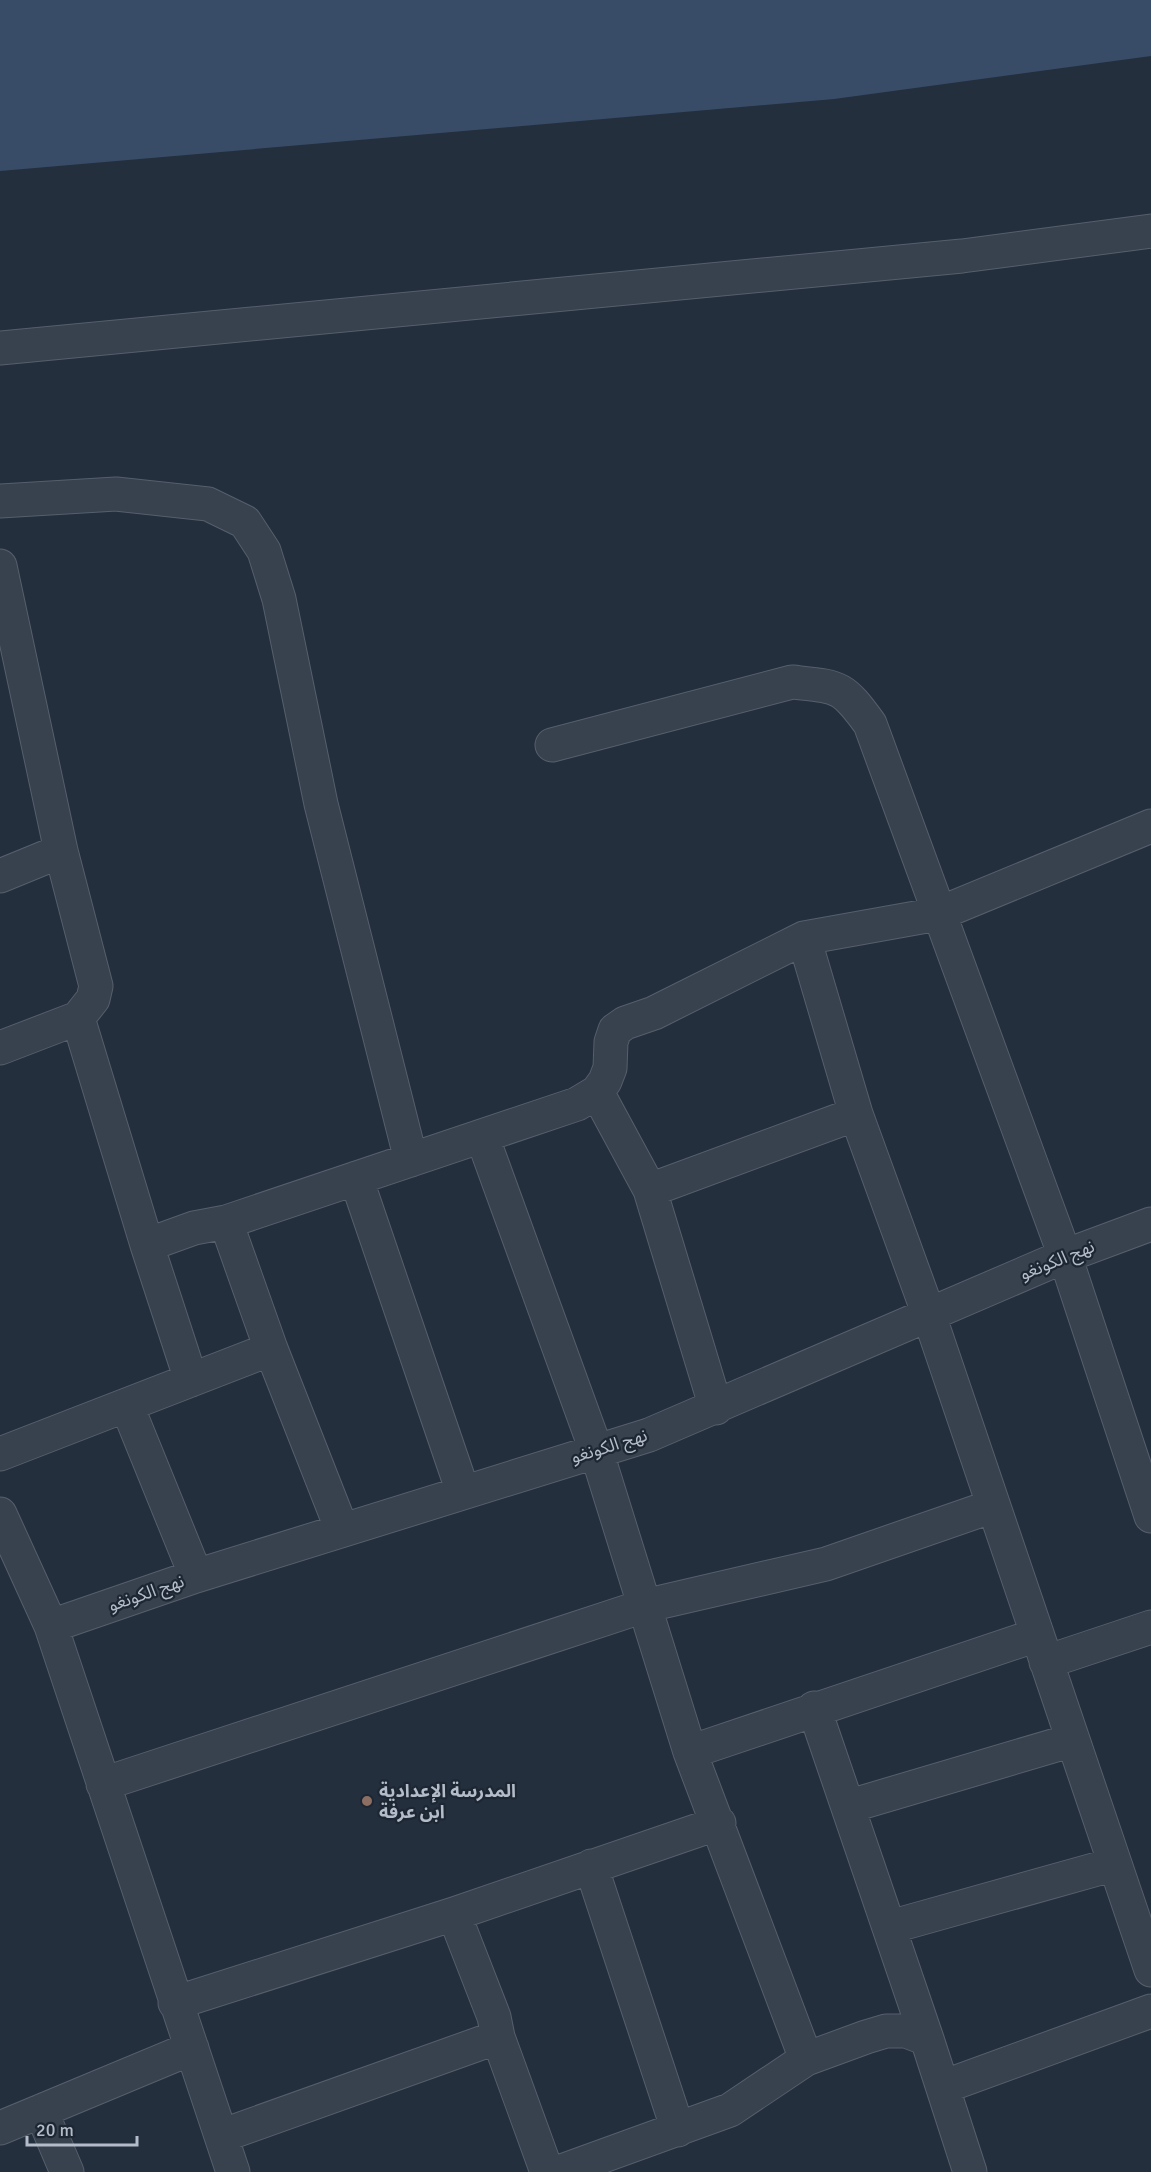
<svg xmlns="http://www.w3.org/2000/svg" width="1151" height="2172" font-family="Signika,'Noto Sans Arabic',sans-serif">
  <rect width="100%" height="100%" fill="#242f3e"/>
  <path fill="#394c67" d="M0 0H1151V56L834 99 0 171Z"/>
  <g fill="none" stroke-linecap="round" stroke-linejoin="round">
    <g stroke="#565f6c" stroke-width="35">
      <path id="minor" d="M0 348 962 256 1151 231
        M0 501 116 494 208 504 245 522 264 551 279 599 321 804 411 1160
        M0 566 61 851 96 986 93 999 78 1018 147 1245 194 1228 226 1222 577 1104 597 1092 605 1081 610 1068 611 1042 615 1030 625 1023 654 1013 804 938 938 914 1151 826
        M552 745 792 682C839 687 842 685 870 724L1065 1256 1151 1516
        M0 876 61 851
        M804 938 856 1114 929 1315 1151 1970
        M0 1048 78 1018
        M597 1092 650 1190 716 1408
        M482 1136 596 1450 690 1752 806 2059
        M356 1178 463 1492
        M650 1190 856 1114
        M226 1222 271 1349 342 1530
        M147 1245 191 1380
        M127 1406 196 1576
        M0 1454 271 1349
        M0 1514 51 1626 233 2172
        M51 1626 196 1576 649 1435 1065 1256 1151 1224
        M1046 1662 1151 1627
        M814 1708 927 2039
        M690 1752 1037 1635
        M103 1784 644 1606 826 1564 993 1506
        M850 1806 1073 1740
        M591 1866 678 2130
        M890 1927 1115 1864
        M175 2003 454 1914 719 1823
        M498 2037 547 2172
        M943 2087 1151 2011
        M41 2111 67 2172
        M0 2128 192 2048
        M221 2136 498 2037 494 2017 454 1914
        M559 2172 730 2110 806 2059 866 2037 886 2031H906L927 2039 970 2172"/>
    </g>
    <use href="#minor" stroke="#38414e" stroke-width="33"/>
  </g>
  <circle fill="#8d6e63" stroke="#1d2633" stroke-width="2" cx="367" cy="1801" r="6"/>
  <g text-anchor="middle" dominant-baseline="central" stroke-width="4.5" stroke-linejoin="round" paint-order="stroke">
    <g font-size="18" fill="#b4bcc9" stroke="#1d2633">
      <text transform="translate(1057 1260) rotate(-22)">نهج الكونغو</text>
      <text transform="translate(609 1446) rotate(-17)">نهج الكونغو</text>
      <text transform="translate(146 1593) rotate(-19)">نهج الكونغو</text>
    </g>
    <g font-size="18" font-weight="bold" fill="#b4bcc9" stroke="#1d2633" text-anchor="start">
      <text x="379" y="1791">المدرسة الإعدادية<tspan x="379" dy="21">ابن عرفة</tspan></text>
    </g>
  </g>
  <path d="M27 2136v9h110v-9" fill="none" stroke="#b4bcc9" stroke-width="3"/>
  <text x="36" y="2136" font-size="18" fill="#b4bcc9" stroke="#1d2633" stroke-width="4.5" paint-order="stroke">20 m</text>
</svg>
